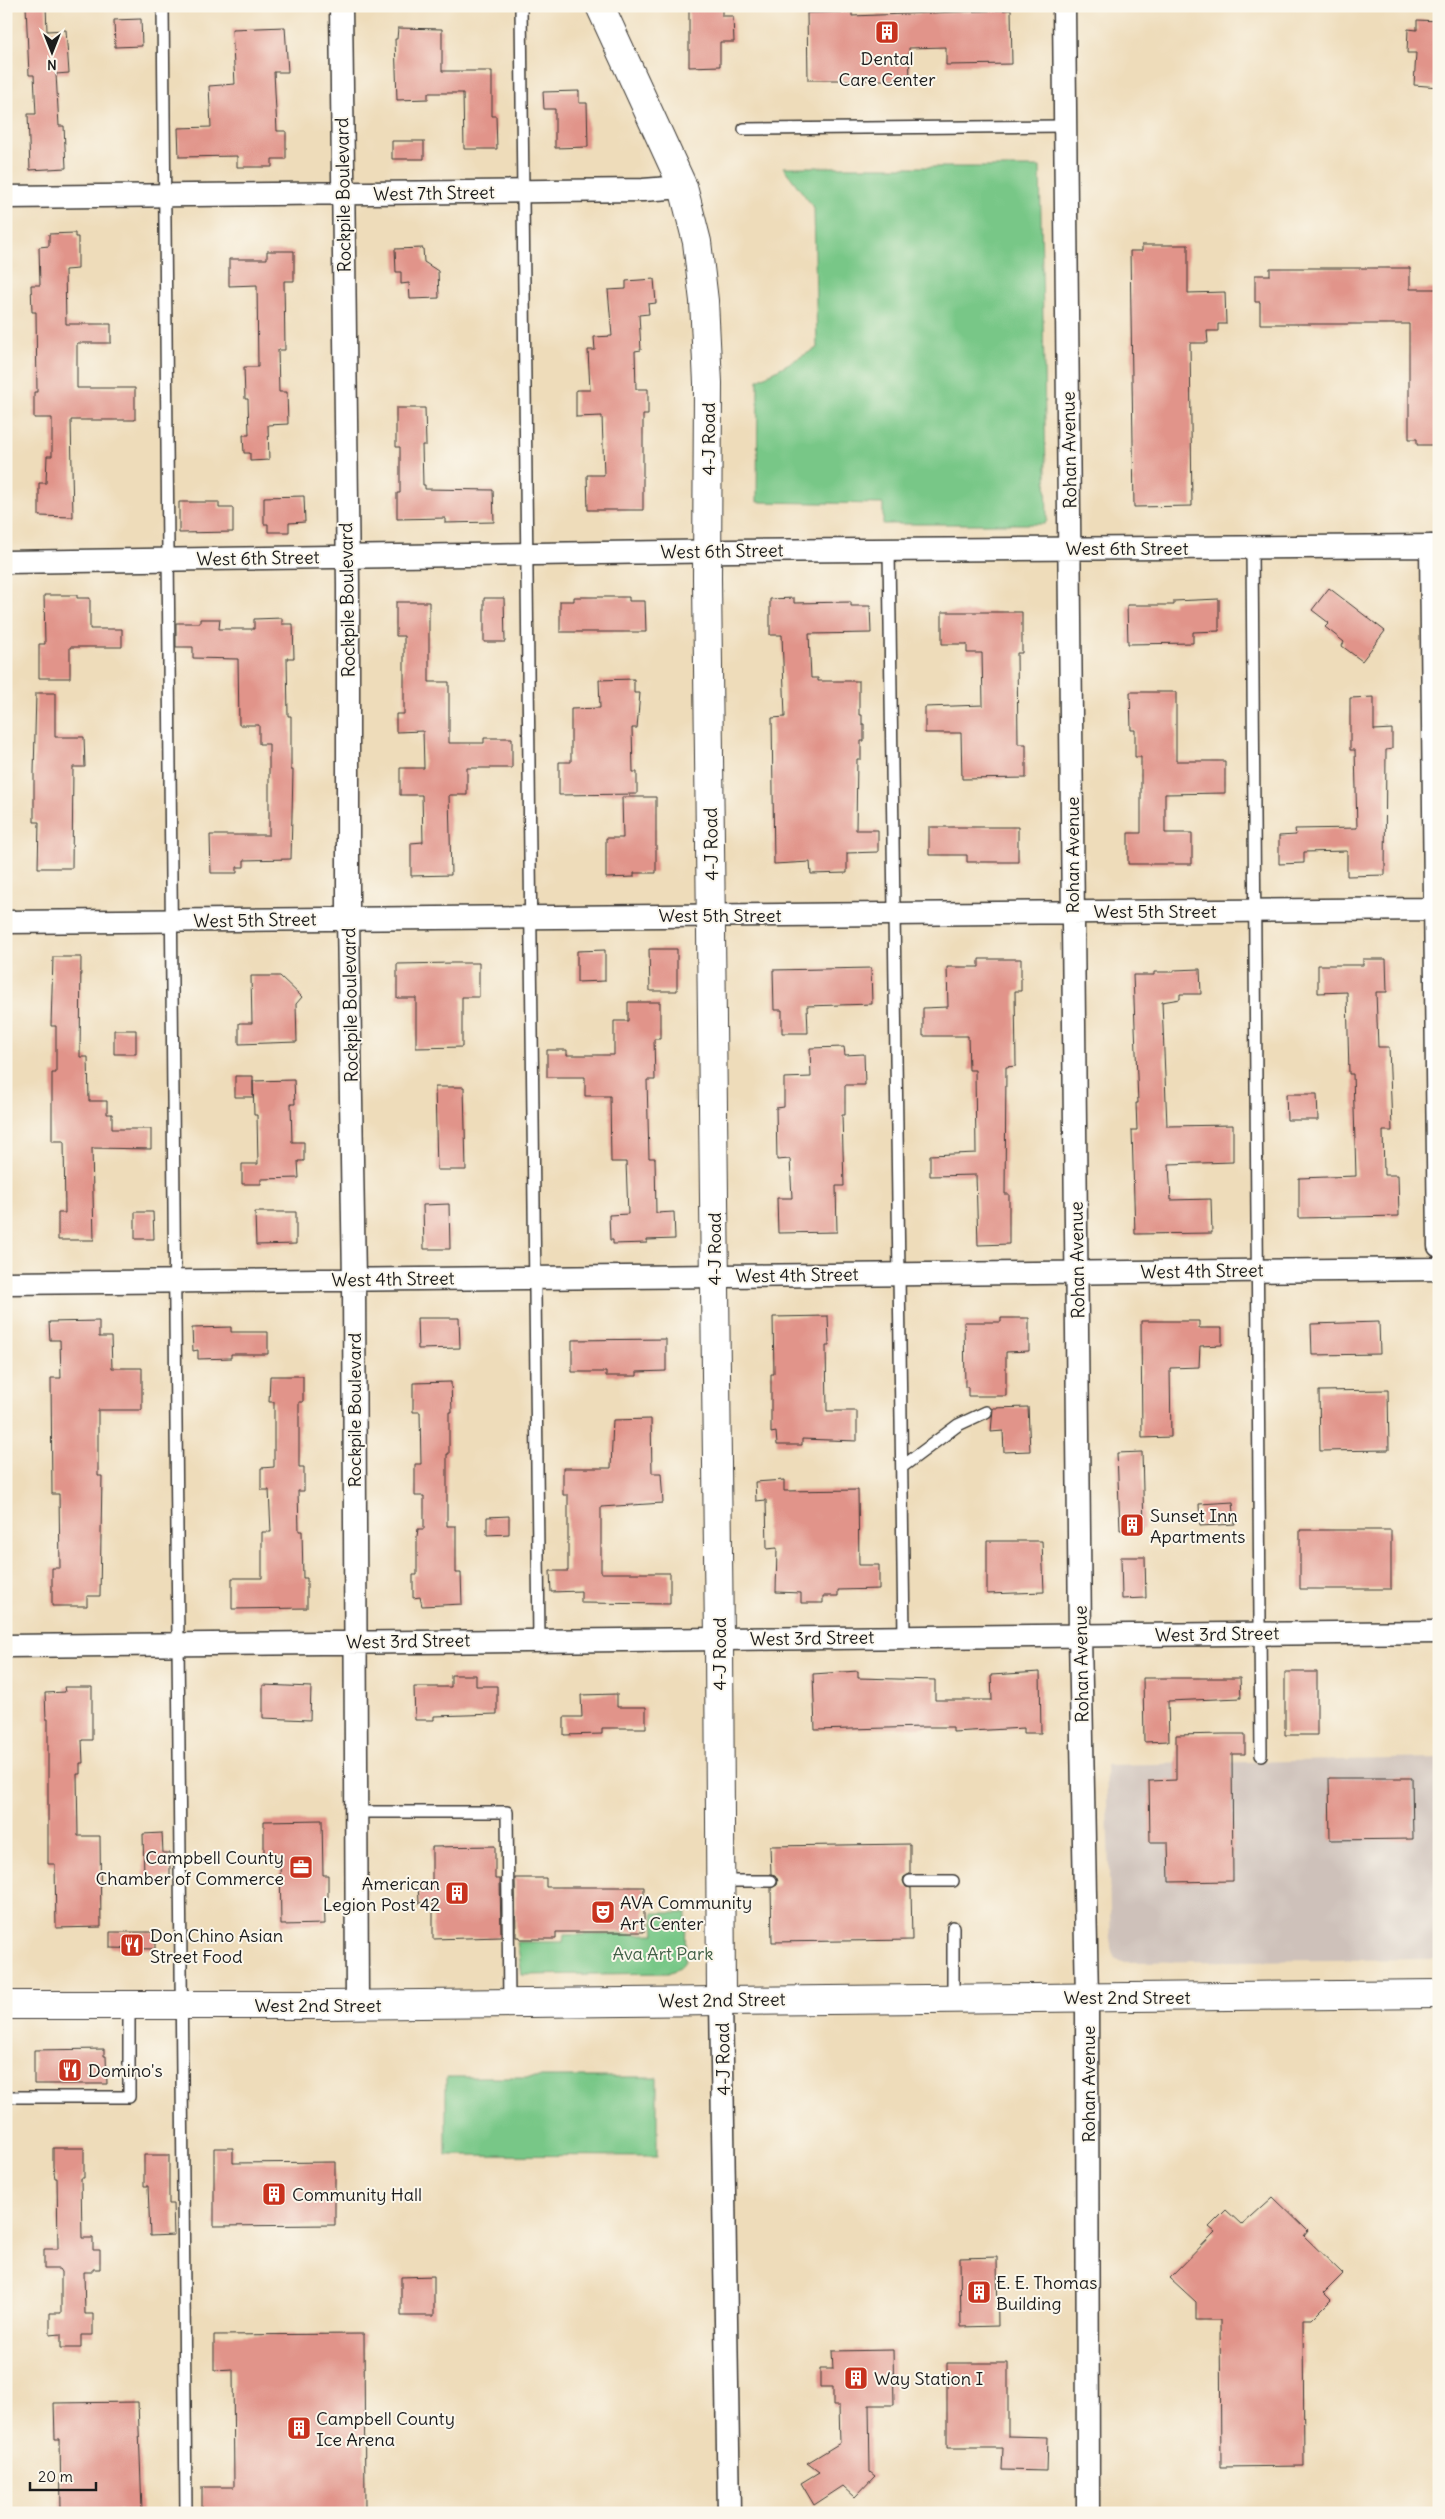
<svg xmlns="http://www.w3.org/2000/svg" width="1445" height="2519" font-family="Delius,sans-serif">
  <rect width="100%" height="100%" fill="#fbf7ec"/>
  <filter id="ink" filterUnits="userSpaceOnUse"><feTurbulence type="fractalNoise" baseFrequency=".02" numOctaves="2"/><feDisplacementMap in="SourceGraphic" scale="10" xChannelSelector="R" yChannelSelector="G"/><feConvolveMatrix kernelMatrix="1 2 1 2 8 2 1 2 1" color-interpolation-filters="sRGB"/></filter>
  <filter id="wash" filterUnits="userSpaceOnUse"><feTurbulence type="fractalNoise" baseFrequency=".0096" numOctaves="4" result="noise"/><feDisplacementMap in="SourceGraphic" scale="20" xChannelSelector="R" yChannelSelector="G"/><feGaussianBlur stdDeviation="1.12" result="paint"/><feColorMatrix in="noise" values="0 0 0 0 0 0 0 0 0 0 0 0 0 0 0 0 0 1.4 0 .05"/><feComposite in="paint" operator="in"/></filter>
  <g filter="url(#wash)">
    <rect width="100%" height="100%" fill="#eedcba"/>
    <path fill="#cec1ba" d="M1439 1758V1959L1122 1962 1114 1958 1111 1947 1106 1765Z"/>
    <path fill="#78c787" stroke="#4a7252" d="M783 167H1040L1047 521 1044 524H883V504L757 502 758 380 817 348 814 208Z
      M653 1913H686L685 1961 680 1968 668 1973 522 1975 517 1942H563L564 1935 655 1934Z
      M446 2077H657V2156L446 2155Z"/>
    <g id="blocks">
      <path fill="#e1948a" d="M26 6H46L47 31 66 30 69 73 56 74 59 126H64L66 168 30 170 28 114H36L34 75H29Z
        M722 6V16H733L734 42H720V66L689 67V7Z
        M1011 10 1012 64 946 65V47L909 48 910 80H808L807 13 852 12V16Z
        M141 19 142 46 115 47 114 20Z
        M1417 20 1439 21V87L1414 85 1416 53H1407L1408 29 1417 30Z
        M285 27 288 72H274L277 131H286V159H272V167H237V156L179 157 178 128 211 127 209 86 235 84 232 29Z
        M398 28 442 29V71H492V116H496L497 149H464L463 93H428V99L397 100 395 39H397Z
        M579 91V103H587L588 147 555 148V109H544L543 92Z
        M392 141H424V159H392Z
        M75 233V237H78V269L65 270 66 324H111V343H77V388H135V420H71L73 517 39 516V483H46L47 456H52V418H34V392H37L36 312H32L31 285H40L39 247 49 246V234Z
        M1142 245H1188V293L1225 292 1226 324H1218V331H1207L1208 343H1190L1192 506 1134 507 1130 251H1142Z
        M423 248 424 262 438 271 439 298 410 299 409 283 401 284V272H396L395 249Z
        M267 251H294V281H284L285 350H278L279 392H287L288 424 268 425 269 460 250 461V453H244L243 435H249L248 399H245L244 367H258L257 285 229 286V259H267Z
        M1270 268H1410V289H1439V445H1417V439H1409V324H1260V302H1255V275H1270Z
        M654 279 656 303 648 304 649 314 639 315 641 350 635 351 636 389H648V415H643V510H588L587 475H604L602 416 576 417V390H590L588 350H595L594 337 612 336 608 290 626 289V281Z
        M396 408H425L426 445H422L423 485H425V489L493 490 494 522 445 523V518L397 519V493H400V447H396Z
        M304 496 305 522 289 523V532H268V524H264V497Z
        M179 502H219V508H233V532L179 533Z
        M1329 588 1385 631 1362 661 1342 646 1344 642 1325 627 1329 623 1312 610Z
        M44 595H77V598H90V629H122V647H70V678H39V644H45Z
        M574 597H629V601H645L646 632H560V601H574Z
        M484 598H504L505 642H484Z
        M794 598V603L851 602V606H870L871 633 809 634 811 678H818V681H859V715H862V724H864V741H861V759H857L856 830H878V852L847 853V873L811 874 810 862 774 864 772 718 785 717 782 635H770V599Z
        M1219 599V631L1193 632V643L1128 644 1127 605H1174V601Z
        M396 602H429V682H449V743H484V738H512V768H467V795H449L451 875 411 876V843L423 842 422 795H400V768H424L423 731 396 732V714H404V636H396Z
        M942 612H1022V653H1017L1018 744H1026V778L962 779 961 733H925V707L983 705 982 653H967V644H942Z
        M282 618V624H293L294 658H287L288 716H291V770H293L291 859 244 860V867H237V873H211L210 835H269V744H259V725H239L238 659 193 658V647H176V623H200V619H220L219 629H254V619Z
        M634 679V693H640L637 728H632L633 772H637V794L559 795V762H571V709L600 708 599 680Z
        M1130 692H1176V761H1225V793L1165 794V833H1192V864H1128V833H1141V757H1135V730H1131Z
        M36 693H55V737H84L85 767H73L72 868H38L39 822H34V773Z
        M1374 697V730L1392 729V749L1386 750 1385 875 1347 876V851L1304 852V863L1279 864V836L1296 835 1295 829 1357 828 1355 750H1350V698Z
        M622 797H656V873H634V877L606 878V838H623Z
        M929 827H1018V862H967V855H929Z
        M649 949H677V991H650Z
        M605 950V981L577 982V951Z
        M53 957H81L80 1057H88L89 1101H107V1114H112V1129H151V1149L92 1148 94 1240H58V1213H65L64 1141H52V1073H56V1026H51Z
        M979 959H1021V991H1015L1016 1066 1006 1067 1005 1194H1009V1244L978 1245 976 1175 930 1176V1155L976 1153 975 1070H969L968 1036H923V1008L948 1007 947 967H979Z
        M1363 959H1386L1387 992H1376L1378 1047H1389L1391 1099 1392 1131H1383L1384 1175H1398L1399 1216 1299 1218V1178L1356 1176 1353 1074H1349L1347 992 1318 993V965H1363Z
        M453 963H479V997H462V1047L416 1048V998H397V964Z
        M871 968 872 1004 807 1006 808 1033H782V1010H774L773 970Z
        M1200 969 1201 994H1180V999L1162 1002 1167 1126 1233 1125V1162L1169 1164 1171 1200 1211 1199 1212 1233 1135 1234 1132 1130H1137L1136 1103H1138L1133 975H1154V972H1174V970Z
        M251 976H280L302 997 296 1004 297 1042 239 1044V1023H252Z
        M628 1002H660V1039H654L655 1080H647L649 1158H655L656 1213 674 1212 675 1239 647 1240V1243L613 1244V1240H610L609 1215 628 1214 626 1162H611L610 1096H585V1077H547V1050H567V1055H614V1021H628Z
        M114 1030H136V1054H114Z
        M844 1047 845 1055 864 1054 865 1085H845V1115H842L844 1186H836L837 1232 778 1233 777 1198H792L790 1159 777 1160 776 1108 784 1107V1078L811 1077 810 1048Z
        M235 1076H253V1097H235Z
        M294 1080 295 1104H291L292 1142H304V1161H298L299 1178 261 1179V1184H242V1164H258L257 1115H254L253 1081Z
        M435 1087H464L466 1170H437Z
        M1286 1094H1317L1318 1120H1287Z
        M449 1204 450 1249H424L423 1205Z
        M135 1212H153L154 1239H135Z
        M255 1212H296V1244L256 1245Z
        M828 1316 829 1342V1346H826L827 1411H857V1441L802 1439V1445H777L776 1432 771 1433V1374H774L773 1317Z
        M417 1318H459L460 1348 418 1349Z
        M1001 1318H1029V1351L1006 1352V1396H968V1387H965L964 1322H1001Z
        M99 1321V1337H111L112 1368H142V1410H98V1476H102L100 1596H87V1606H52V1568H60L59 1494H52L51 1378H61L60 1340H50L49 1322Z
        M1141 1321H1199V1328H1222V1345L1200 1346 1199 1367 1170 1368 1171 1437 1142 1438Z
        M1379 1322 1380 1354 1312 1355 1311 1324Z
        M231 1327V1332H268V1354H231V1358L198 1359V1350L193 1351 192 1328Z
        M666 1339V1371L637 1372V1376H606V1372H572V1340Z
        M270 1376H303V1402H299V1467H304V1491H298L299 1531H302L303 1578H307V1608L232 1609V1578H262V1532H271L269 1490H261V1468L274 1467V1402H269Z
        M451 1382 452 1412H449V1454H447V1526H456V1573H461L462 1604 422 1606 420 1597 413 1598V1575H417V1536L418 1529H424V1496H415V1464H421L420 1412H413V1383Z
        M1388 1390 1389 1450 1320 1451 1319 1391Z
        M1028 1407 1030 1451 1004 1452 1003 1431 991 1432 993 1408Z
        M651 1419 652 1473H661L663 1503 601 1507V1573H670V1604L581 1603V1591L551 1592 550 1571H568V1495H563V1468H611L613 1420Z
        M1142 1452 1144 1529 1120 1530 1117 1453Z
        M784 1480V1491L858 1490 859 1565H879V1589L838 1590V1596H823V1603H801V1593L776 1592 777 1548 767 1549 766 1500 756 1501 755 1482Z
        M1233 1502 1235 1524 1200 1526 1199 1504Z
        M509 1516V1534L487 1535V1517Z
        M1300 1530H1391V1589H1300Z
        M987 1541H1042L1044 1592 987 1594Z
        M1121 1557H1145L1146 1598 1122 1599Z
        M858 1671V1678L935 1680V1700H992L991 1675 1040 1672 1041 1733H1024V1728L953 1732V1727H923L815 1730 813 1674Z
        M1285 1672H1317V1735H1285Z
        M451 1675H476V1686H497V1714L434 1716V1720H415L414 1687H451Z
        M1143 1678H1240L1241 1698 1168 1701 1169 1741 1144 1742Z
        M263 1685 311 1687 310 1720 263 1718Z
        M64 1687H92V1740H82L83 1763H80V1774H77L78 1836H100L101 1927 56 1928 55 1864H48V1719H46L45 1693 65 1692Z
        M617 1694V1707H646V1728H602V1734L564 1735V1717H582L581 1695Z
        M1224 1734H1245V1754H1232L1233 1881 1169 1882 1168 1842H1150L1149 1781 1176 1780V1735Z
        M1329 1778H1412L1413 1839 1330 1840Z
        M322 1820 323 1875H328V1897H324L325 1924 281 1925 280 1858H264V1821Z
        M162 1833 163 1853H170V1877H144L143 1834Z
        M910 1844V1874L904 1877 903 1881 906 1887 911 1888 912 1940 772 1942 771 1888 777 1885 778 1881 775 1875 771 1874 770 1846Z
        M495 1846V1879H500L501 1937 433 1939V1902L419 1903 418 1883H432V1847Z
        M515 1878H546V1887H644V1932H556V1939H520V1937H516Z
        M110 1932H155V1949L110 1948Z
        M104 2049V2056H106L107 2084H34V2050Z
        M53 2148H84V2178H81L82 2238H93V2250H100V2269H93V2272H84L85 2314H93V2335H81V2348H61V2334L50 2335V2313H61V2272L59 2269H44V2249H58L57 2178H55L53 2167Z
        M214 2148H233V2163L335 2162V2225L214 2226Z
        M144 2155H169V2204H173L174 2235 150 2236 148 2186H144Z
        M1273 2197 1308 2231 1304 2236 1343 2274 1324 2293 1331 2300 1312 2319H1303L1304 2466 1221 2467 1220 2320H1196V2302L1170 2278 1215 2232 1209 2227 1226 2210 1242 2225Z
        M997 2257 998 2326 961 2327 960 2258Z
        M434 2276V2316H401V2277Z
        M364 2334 365 2513H202V2487H234L233 2369 214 2370V2335Z
        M893 2350 894 2405H869L870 2472 875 2476 855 2497 843 2486 814 2505 801 2483 819 2472 807 2463 840 2443 839 2406H833V2387H820V2369H833L832 2351Z
        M947 2363H1008V2436L1048 2437 1047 2471 1002 2470 1003 2448H947Z
        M138 2402 142 2511H61L60 2439H55L54 2403Z"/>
    </g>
  </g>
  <g filter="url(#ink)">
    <use href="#blocks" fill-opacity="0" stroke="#3c3934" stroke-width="1"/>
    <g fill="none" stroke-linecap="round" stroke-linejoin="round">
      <g stroke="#3c3934" stroke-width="14">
        <path id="lane" d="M163 6 186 2513
          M521 6C523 551 536 1095 539 1640
          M744 129 1065 126
          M1252 547 1261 1755
          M889 550 904 1637
          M902 1467 958 1425 986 1412
          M356 1812H507L509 2003
          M719 1881H771
          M910 1881H953
          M953 1927V1998
          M6 2097H129V2005"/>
      </g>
      <g stroke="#3c3934" stroke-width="25">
        <path id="street" d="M341 6 348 584V919L354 1280 357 2004
          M1064 6 1080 1636 1087 1998 1088 2513
          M6 197 643 190 683 187
          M1431 546 1439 1246
          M6 562 734 551 1439 546
          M6 922 1434 909
          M6 1283 1439 1269
          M6 1646 1439 1632
          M721 2000 729 2513"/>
      </g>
      <g stroke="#3c3934" stroke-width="30">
        <path id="secondary" d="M600 6 683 187 697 242 704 301 708 383 707 579 719 1640 721 2000"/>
      </g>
      <g stroke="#3c3934" stroke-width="30">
        <path id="primary" d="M6 2005H326L1439 1994"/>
      </g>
      <use href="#lane" stroke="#fff" stroke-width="11"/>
      <use href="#street" stroke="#fff" stroke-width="22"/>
      <use href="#secondary" stroke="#fff" stroke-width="28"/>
      <use href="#primary" stroke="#fff" stroke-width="28"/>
    </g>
  </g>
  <defs>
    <g id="building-square" transform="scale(1.25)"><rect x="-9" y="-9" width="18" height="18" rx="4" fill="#c8321e" stroke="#fbf7ec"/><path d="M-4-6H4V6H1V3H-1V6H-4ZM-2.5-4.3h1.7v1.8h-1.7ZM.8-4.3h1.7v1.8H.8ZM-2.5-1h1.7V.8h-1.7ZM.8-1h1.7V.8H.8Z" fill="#fff"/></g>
    <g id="office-square" transform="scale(1.25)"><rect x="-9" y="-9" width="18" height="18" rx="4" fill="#c8321e" stroke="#fbf7ec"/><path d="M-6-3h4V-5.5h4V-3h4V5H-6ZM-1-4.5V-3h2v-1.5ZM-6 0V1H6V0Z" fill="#fff"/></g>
    <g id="theatre-square" transform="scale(1.25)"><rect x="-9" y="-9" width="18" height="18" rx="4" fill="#c8321e" stroke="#fbf7ec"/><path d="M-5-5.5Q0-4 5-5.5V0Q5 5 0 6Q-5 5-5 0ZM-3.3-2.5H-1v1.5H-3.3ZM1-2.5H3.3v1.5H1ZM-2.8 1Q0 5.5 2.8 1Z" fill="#fff"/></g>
    <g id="restaurant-square" transform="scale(1.25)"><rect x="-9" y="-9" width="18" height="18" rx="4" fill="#c8321e" stroke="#fbf7ec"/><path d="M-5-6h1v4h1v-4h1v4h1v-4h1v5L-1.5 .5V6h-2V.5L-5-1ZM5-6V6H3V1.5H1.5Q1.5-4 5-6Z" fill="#fff"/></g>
  </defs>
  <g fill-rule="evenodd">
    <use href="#building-square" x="887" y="32"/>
    <use href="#building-square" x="1132" y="1525"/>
    <use href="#office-square" x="301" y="1867"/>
    <use href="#building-square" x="457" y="1893"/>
    <use href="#theatre-square" x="603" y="1912"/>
    <use href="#restaurant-square" x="132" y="1945"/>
    <use href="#restaurant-square" x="70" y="2070"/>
    <use href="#building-square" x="274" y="2194"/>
    <use href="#building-square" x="979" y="2292"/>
    <use href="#building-square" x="856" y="2378"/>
    <use href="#building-square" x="299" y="2428"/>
  </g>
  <g text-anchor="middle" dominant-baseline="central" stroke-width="4" stroke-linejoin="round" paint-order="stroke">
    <g font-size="18" fill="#1c1c1c" stroke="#fbf7ec" text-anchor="start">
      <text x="887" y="58" text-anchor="middle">Dental<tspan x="887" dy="21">Care Center</tspan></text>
      <text x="1150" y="1515">Sunset Inn<tspan x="1150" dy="21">Apartments</tspan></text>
      <text x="284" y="1857" text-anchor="end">Campbell County<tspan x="284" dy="21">Chamber of Commerce</tspan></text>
      <text x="440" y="1883" text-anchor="end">American<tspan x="440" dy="21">Legion Post 42</tspan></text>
      <text x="620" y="1902">AVA Community<tspan x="620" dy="21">Art Center</tspan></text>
      <text x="150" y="1935">Don Chino Asian<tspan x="150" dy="21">Street Food</tspan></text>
      <text x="88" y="2070">Domino's</text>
      <text x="292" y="2194">Community Hall</text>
      <text x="996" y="2282">E. E. Thomas<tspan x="996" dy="21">Building</tspan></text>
      <text x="874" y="2378">Way Station I</text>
      <text x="316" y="2418">Campbell County<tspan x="316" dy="21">Ice Arena</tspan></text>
    </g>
    <g font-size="18" fill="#1c1c1c" stroke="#fbf7ec">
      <text transform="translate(434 193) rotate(-1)">West 7th Street</text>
      <text transform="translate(343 195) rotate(-91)">Rockpile Boulevard</text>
      <text transform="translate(708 439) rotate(-90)">4-J Road</text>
      <text transform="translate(1069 450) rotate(-91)">Rohan Avenue</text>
      <text x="1127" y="548">West 6th Street</text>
      <text transform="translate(722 551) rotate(-1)">West 6th Street</text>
      <text transform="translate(258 558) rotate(-1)">West 6th Street</text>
      <text transform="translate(347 600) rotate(-91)">Rockpile Boulevard</text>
      <text transform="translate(711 844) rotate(-91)">4-J Road</text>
      <text transform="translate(1072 855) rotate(-90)">Rohan Avenue</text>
      <text x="1155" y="911">West 5th Street</text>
      <text x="720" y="915">West 5th Street</text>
      <text transform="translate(255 920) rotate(-1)">West 5th Street</text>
      <text transform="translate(350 1005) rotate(-91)">Rockpile Boulevard</text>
      <text transform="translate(714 1249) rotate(-90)">4-J Road</text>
      <text transform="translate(1077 1260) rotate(-91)">Rohan Avenue</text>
      <text transform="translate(1202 1271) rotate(-1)">West 4th Street</text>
      <text transform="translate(797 1275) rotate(-1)">West 4th Street</text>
      <text transform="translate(393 1279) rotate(-1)">West 4th Street</text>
      <text transform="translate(354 1410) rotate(-90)">Rockpile Boulevard</text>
      <text transform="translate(1217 1634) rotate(-1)">West 3rd Street</text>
      <text transform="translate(812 1638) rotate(-1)">West 3rd Street</text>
      <text transform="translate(408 1641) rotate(-1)">West 3rd Street</text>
      <text transform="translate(719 1654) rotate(-90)">4-J Road</text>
      <text transform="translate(1081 1664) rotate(-91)">Rohan Avenue</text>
      <text x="1127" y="1997">West 2nd Street</text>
      <text transform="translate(722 2000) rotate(-1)">West 2nd Street</text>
      <text x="318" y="2005">West 2nd Street</text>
      <text transform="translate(723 2059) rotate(-91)">4-J Road</text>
      <text transform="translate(1088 2084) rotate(-90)">Rohan Avenue</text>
    </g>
    <g font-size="18" fill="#416047" stroke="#fbf7ec">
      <text x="663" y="1953">Ava Art Park</text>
    </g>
  </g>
  <rect width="1445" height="2519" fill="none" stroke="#fbf7ec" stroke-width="25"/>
  <g transform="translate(52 52) rotate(180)" stroke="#fbf7ec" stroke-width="4" paint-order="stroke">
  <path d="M0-4L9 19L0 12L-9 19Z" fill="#1c1c1c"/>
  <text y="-8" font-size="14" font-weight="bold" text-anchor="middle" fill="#1c1c1c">N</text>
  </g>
  <path d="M30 2482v8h66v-8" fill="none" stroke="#1c1c1c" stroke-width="2.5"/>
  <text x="38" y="2482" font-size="15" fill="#1c1c1c" stroke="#fbf7ec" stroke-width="4" paint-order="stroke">20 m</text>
</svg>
